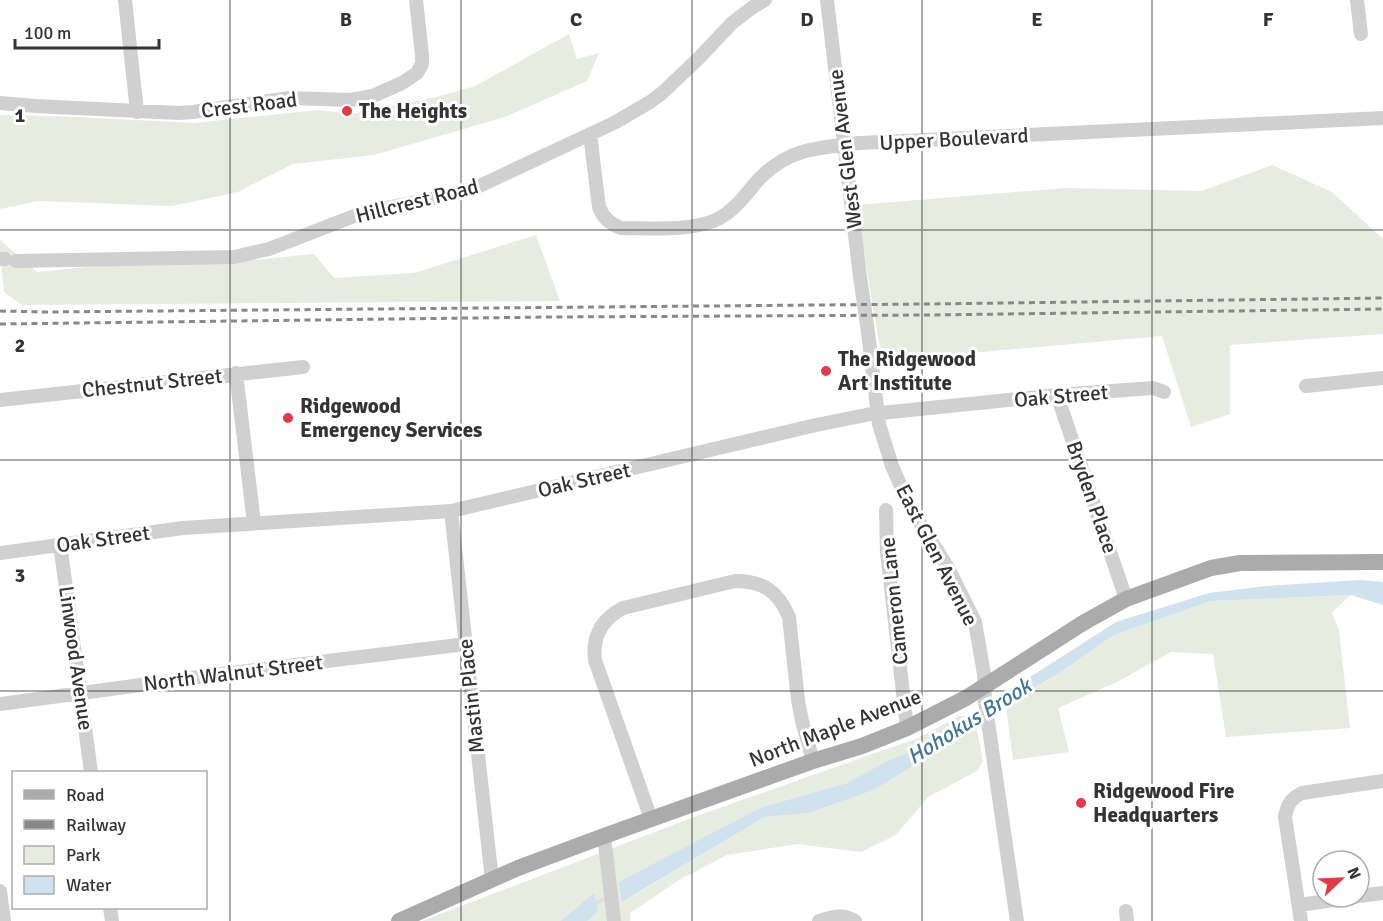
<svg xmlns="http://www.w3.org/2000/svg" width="1383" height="921" font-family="Signika,sans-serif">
  <rect width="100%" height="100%" fill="#fff"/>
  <path fill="#e6ecdf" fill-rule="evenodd" d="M569 34 577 59 599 53 587 81 505 117 374 155 293 164 238 192 172 206 39 201 0 209V115L78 117 194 123 318 110 352 114 436 97 475 86Z
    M1272 165 1332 192 1383 239V334L1230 345V414L1191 427 1162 336 882 361 856 205 1065 188 1202 191Z
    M536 235 560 301 22 305 4 292 0 255V240L37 272 98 266 225 263 314 254 334 278 414 273Z
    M1351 595 1332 612 1339 631 1350 728 1226 737 1213 654 1171 652 1117 682 1058 708 1069 752 1013 760 1006 706 1062 671 1114 635 1211 601Z
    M959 716H967L977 730 983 761 977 771 928 797 896 835 861 852 797 844 727 855 679 880 630 913V921H422L702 814 918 738ZM963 718 970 731 874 790 809 813 765 817 623 902 762 807 847 783 889 760 908 753Z"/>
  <path fill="#cfe2ee" d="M1360 580 1383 582V605L1351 595 1211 601 1114 635 1062 671 1000 709 999 697 1116 622 1209 593 1266 586Z
    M963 718 970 731 874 790 809 813 765 817 622 902 619 882 762 807 847 783 889 760 908 753Z
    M594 893 598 911 587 921H561Z"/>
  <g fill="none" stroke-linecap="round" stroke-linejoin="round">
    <path stroke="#cfe2ee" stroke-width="3" d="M964 726 983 713
      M593 905 606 898"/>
    <path stroke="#d0d0d0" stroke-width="14" d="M125 0 137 112
      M827 0 860 277 868 332 879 424 892 466 910 507 948 568 975 622 984 674 985 701 1017 921
      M1357 0 1361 34
      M0 103 35 106 179 113 193 112 289 98 350 100 373 96 402 83 417 73 422 64V55L416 0
      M590 134 599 207C603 218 610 224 621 228 652 228 690 232 718 219 737 209 747 192 761 177 792 147 820 148 860 143L1383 118
      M0 259H5
      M16 261 234 257 269 249 362 213 455 194 475 188 614 123 650 102 662 93 698 59 732 23 753 7 765 0
      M236 373 254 523
      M1306 386 1383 378
      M1057 395 1126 599
      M0 400 303 367
      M886 510 887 552 907 728
      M451 511 492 880
      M60 544 91 772
      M0 553 183 528 451 511 816 425 871 414 1057 395 1153 388 1164 392
      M0 704 222 674 466 644
      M651 819 595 660C592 636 602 619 623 608L735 581C763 581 778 591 789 617L798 700 802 721 813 761
      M604 836 614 921
      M0 891 4 921
      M1359 896 1383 893
      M1299 905 1355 897
      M110 908 112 921
      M1126 911 1127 921
      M819 921C832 917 843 913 855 921
      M1301 921 1285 817C1287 805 1291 798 1302 793L1383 781"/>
    <path stroke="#ababab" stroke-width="16" d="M399 921 518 868 604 836 813 761 862 746 907 728 966 698 1083 623 1126 599 1211 568 1240 563 1383 562"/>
    <path stroke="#888" stroke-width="3" stroke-dasharray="6 4.5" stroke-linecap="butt" d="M0 311 45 312 927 304 1383 298
      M0 324 550 317 927 315 1383 309"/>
  </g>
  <path fill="none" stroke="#333" stroke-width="1.5" stroke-opacity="0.55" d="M230 0V921M461 0V921M692 0V921M922 0V921M1152 0V921M0 230H1383M0 460H1383M0 691H1383"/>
  <g fill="#e63946" stroke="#fff" stroke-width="2">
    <circle cx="347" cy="111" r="6"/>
    <circle cx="826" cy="371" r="6"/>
    <circle cx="288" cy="418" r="6"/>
    <circle cx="1081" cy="803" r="6"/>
  </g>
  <g text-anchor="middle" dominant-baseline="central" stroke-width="6" stroke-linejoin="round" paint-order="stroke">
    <g font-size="21" fill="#333" stroke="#fff">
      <text transform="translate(249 105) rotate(-7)">Crest Road</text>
      <text transform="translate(954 139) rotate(-3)">Upper Boulevard</text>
      <text transform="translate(845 149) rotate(-97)">West Glen Avenue</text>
      <text transform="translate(417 201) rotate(-14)">Hillcrest Road</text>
      <text transform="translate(152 383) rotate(-6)">Chestnut Street</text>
      <text transform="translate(1061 396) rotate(-5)">Oak Street</text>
      <text transform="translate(584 480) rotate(-13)">Oak Street</text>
      <text transform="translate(1092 497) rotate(71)">Bryden Place</text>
      <text transform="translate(103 539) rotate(-8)">Oak Street</text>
      <text transform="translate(937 555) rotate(63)">East Glen Avenue</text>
      <text transform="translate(894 601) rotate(-96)">Cameron Lane</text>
      <text transform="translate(76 658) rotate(82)">Linwood Avenue</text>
      <text transform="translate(233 673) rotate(-7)">North Walnut Street</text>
      <text transform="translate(471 696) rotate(-96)">Mastin Place</text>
      <text transform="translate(835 728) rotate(-21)">North Maple Avenue</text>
    </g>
    <g font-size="21" font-weight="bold" fill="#333" stroke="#fff" text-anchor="start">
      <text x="359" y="111">The Heights</text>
      <text x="838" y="359">The Ridgewood<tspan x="838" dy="24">Art Institute</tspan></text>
      <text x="300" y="406">Ridgewood<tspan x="300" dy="24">Emergency Services</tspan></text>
      <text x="1093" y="791">Ridgewood Fire<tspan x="1093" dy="24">Headquarters</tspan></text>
    </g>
    <g font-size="22" font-style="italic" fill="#3f7597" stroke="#fff">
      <text transform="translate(969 721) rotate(-32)">Hohokus Brook</text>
    </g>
  </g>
  <g font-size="20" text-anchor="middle" font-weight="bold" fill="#333" stroke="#fff" stroke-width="6" stroke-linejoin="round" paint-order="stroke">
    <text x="346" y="26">B</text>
    <text x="576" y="26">C</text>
    <text x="807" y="26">D</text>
    <text x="1037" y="26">E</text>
    <text x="1268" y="26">F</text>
    <text x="20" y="122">1</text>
    <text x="20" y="352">2</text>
    <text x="20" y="582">3</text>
  </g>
  <rect x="12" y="771" width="195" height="138" fill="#ffffff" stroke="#adadad" stroke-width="1.5"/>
  <rect x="24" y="790" width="30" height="9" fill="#ababab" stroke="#adadad" stroke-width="1.5"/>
  <text x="66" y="801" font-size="18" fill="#333333">Road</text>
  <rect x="24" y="820" width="30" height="9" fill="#888888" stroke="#adadad" stroke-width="1.5"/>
  <text x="66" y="831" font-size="18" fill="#333333">Railway</text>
  <rect x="24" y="846" width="30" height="18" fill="#e6ecdf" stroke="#adadad" stroke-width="1.5"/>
  <text x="66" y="861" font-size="18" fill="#333333">Park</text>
  <rect x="24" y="876" width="30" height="18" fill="#cfe2ee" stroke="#adadad" stroke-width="1.5"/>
  <text x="66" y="891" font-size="18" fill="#333333">Water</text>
  <g transform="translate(1341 879) rotate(67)"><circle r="28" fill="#ffffff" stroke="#adadad" stroke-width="1.5"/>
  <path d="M0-4.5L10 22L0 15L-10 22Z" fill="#e63946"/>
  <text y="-9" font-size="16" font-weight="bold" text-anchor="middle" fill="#333333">N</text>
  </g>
  <path d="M15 39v9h144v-9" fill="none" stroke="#333333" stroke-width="3"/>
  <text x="24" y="39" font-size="18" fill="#333333" stroke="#ffffff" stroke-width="4.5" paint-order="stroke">100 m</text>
</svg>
